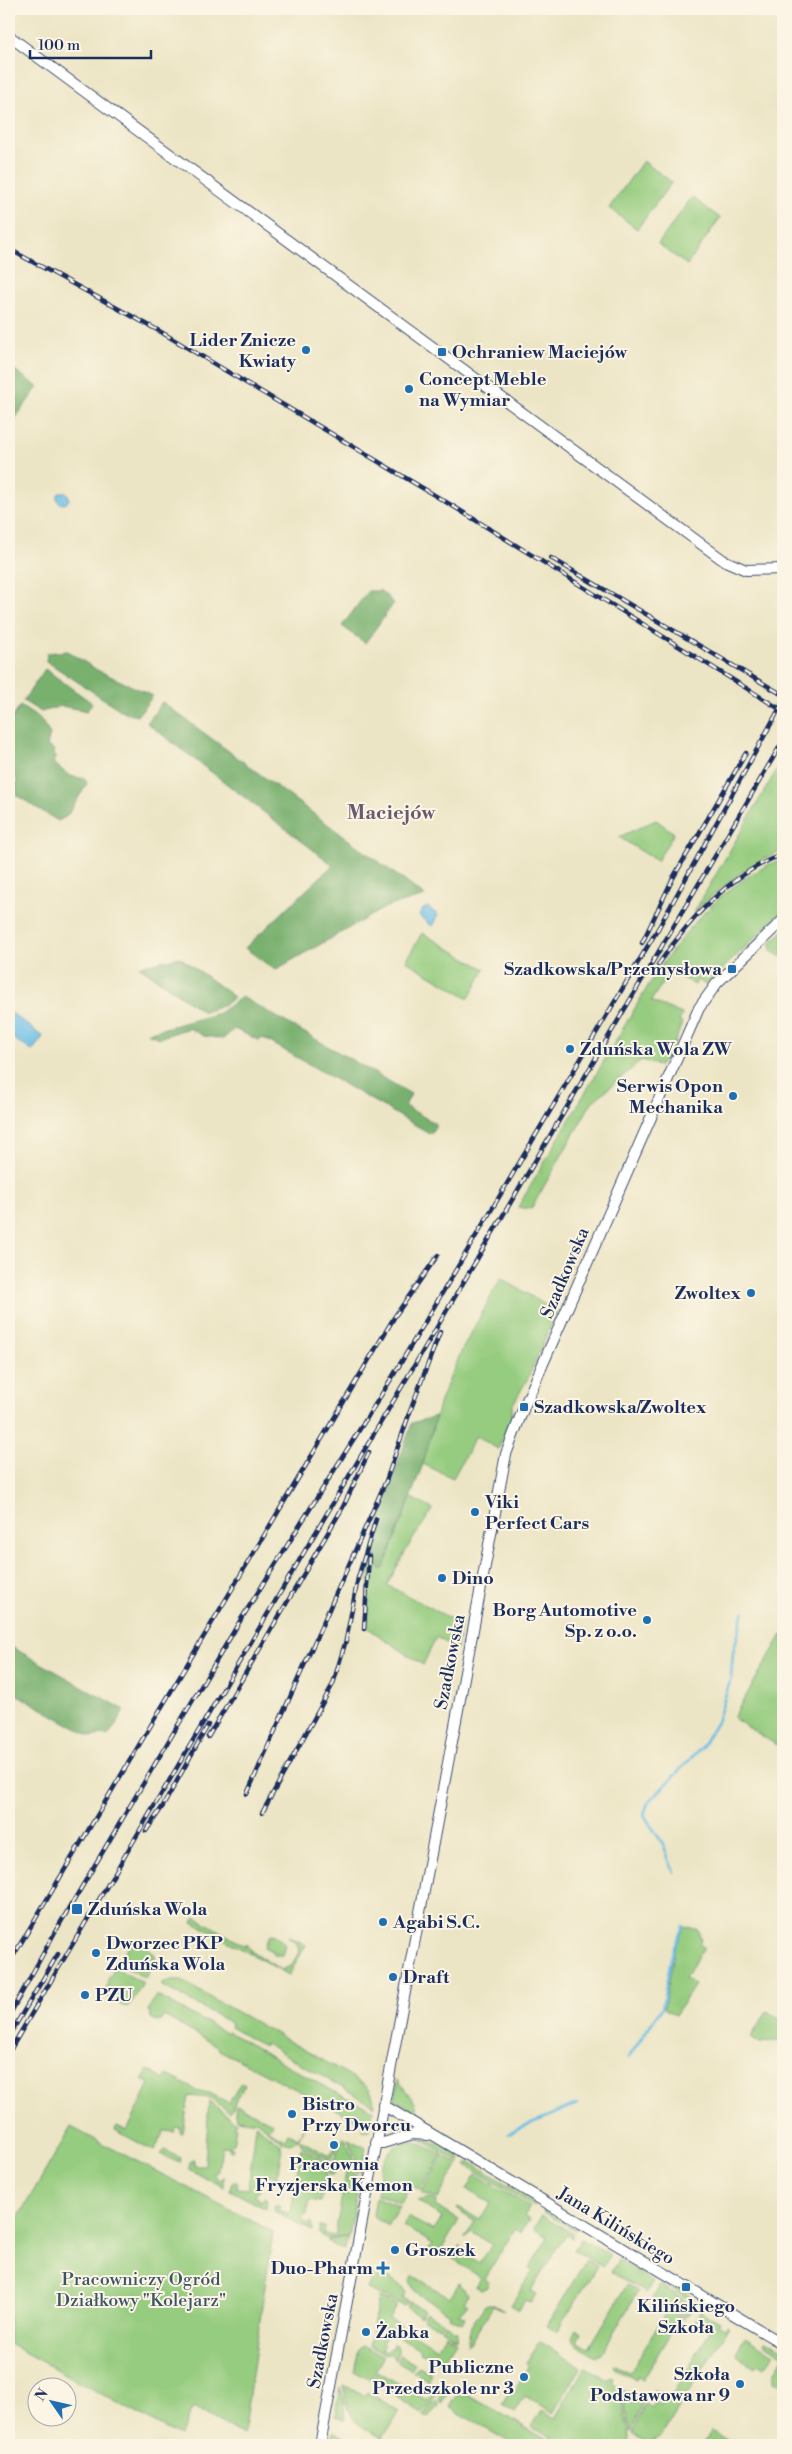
<svg xmlns="http://www.w3.org/2000/svg" width="792" height="2454" font-family="'Libre Bodoni',serif">
  <rect width="100%" height="100%" fill="#fcf5e5"/>
  <filter id="ink" filterUnits="userSpaceOnUse"><feTurbulence type="fractalNoise" baseFrequency=".02" numOctaves="2"/><feDisplacementMap in="SourceGraphic" scale="10" xChannelSelector="R" yChannelSelector="G"/><feConvolveMatrix kernelMatrix="1 2 1 2 8 2 1 2 1" color-interpolation-filters="sRGB"/></filter>
  <filter id="wash" filterUnits="userSpaceOnUse"><feTurbulence type="fractalNoise" baseFrequency=".0096" numOctaves="4" result="noise"/><feDisplacementMap in="SourceGraphic" scale="20" xChannelSelector="R" yChannelSelector="G"/><feGaussianBlur stdDeviation="1.12" result="paint"/><feColorMatrix in="noise" values="0 0 0 0 0 0 0 0 0 0 0 0 0 0 0 0 0 1.4 0 .05"/><feComposite in="paint" operator="in"/></filter>
  <g filter="url(#wash)">
    <rect width="100%" height="100%" fill="#ece5c5"/>
    <path fill="#96cc7f" stroke="#587e6e" d="M643 161 672 182 637 229 609 208Z
      M692 197 720 218 687 265 658 244Z
      M783 759V850C748 865 720 887 693 914Z
      M656 820 674 833 657 861 619 837Z
      M783 858V911L706 985 697 980 695 985 670 971 651 1001 682 1014 679 1022 682 1023 671 1052 660 1066 642 1060 592 1102 531 1209 518 1207 651 981C685 929 724 883 783 858Z
      M783 931V958L771 951V942Z
      M422 933 485 969 469 998 406 961Z
      M501 1278 557 1312 528 1378 512 1406V1417L498 1449 476 1436 453 1478 423 1464 440 1401 462 1350Z
      M411 1498 433 1509 409 1545 387 1585 461 1624 457 1649 436 1637 423 1665 368 1628V1589L371 1562 383 1569Z
      M783 1633V1749L733 1718Z
      M196 1917 245 1946 246 1944 251 1951 281 1970 291 1966 299 1952 297 1943 288 1936 306 1945 289 1975 193 1922Z
      M684 1926 698 1930 701 1941 699 1944 704 1947 685 1978 695 1985 675 2015 664 2008 674 1953Z
      M273 1935 282 1941 285 1946 282 1955H273V1952L264 1947 269 1936Z
      M136 1942 145 1944 155 1955V1962L145 1978 118 1963 128 1947Z
      M115 1968 143 1983 131 2004 126 2007 111 2001 106 1994 108 1980Z
      M171 1980H180L349 2075C363 2084 374 2088 374 2106L265 2043 263 2046 230 2027 231 2023 161 1985Z
      M156 1995 226 2033 227 2031 325 2087 373 2110 370 2130 362 2131 364 2124 219 2050 217 2046 164 2016 160 2022 152 2019 148 2010Z
      M767 2011 783 2021V2039L760 2043 751 2037Z
      M148 2070 165 2079 168 2075 196 2090 210 2093 229 2103 241 2082 245 2084 230 2113 211 2098 189 2096 183 2133 180 2132V2127H175L174 2132 164 2131 154 2151 115 2130 117 2126 127 2131 150 2084 142 2080Z
      M398 2080 415 2103 418 2113 395 2100Z
      M209 2101 236 2122 233 2127H236L233 2144H231L230 2147 233 2148 232 2151 229 2150 230 2147 222 2146 218 2170 213 2174 219 2180 223 2177 225 2178 222 2181 224 2182V2187L189 2169 190 2162 194 2160V2166H205Z
      M237 2105 272 2123 268 2130 285 2139 288 2133 298 2138 309 2118 298 2139 291 2144 283 2142 258 2122 237 2119 235 2108Z
      M396 2120 414 2130 396 2134Z
      M256 2125 282 2145 279 2146 282 2148 277 2177 265 2174 262 2188 255 2194 260 2201 265 2197 267 2199 266 2209 230 2190 231 2184 234 2182H237L236 2188 248 2189Z
      M71 2127 273 2232 243 2435 194 2408 179 2436 9 2344V2233Z
      M344 2137 345 2138 358 2173 333 2162Z
      M416 2137 438 2143 458 2155 460 2162Z
      M299 2139 330 2156 335 2147 337 2148 331 2160 302 2146Z
      M348 2139 366 2148 361 2174Z
      M416 2142 442 2154 420 2190 411 2185 401 2203 377 2194C382 2167 381 2142 416 2142Z
      M301 2148 328 2161 321 2202 310 2200 307 2214 302 2219 307 2225 312 2222V2231L274 2211 275 2205H280V2211L291 2213Z
      M164 2150 180 2158 179 2163 160 2154Z
      M443 2155 459 2164 438 2198 421 2193Z
      M331 2163 360 2177 349 2236 327 2239 319 2234V2226L325 2227 324 2234 335 2236 346 2172 335 2169 334 2175H328Z
      M468 2163H472L533 2200 535 2207 466 2165Z
      M476 2174 530 2207 524 2216 529 2220 520 2233 515 2229 484 2279 489 2283 486 2288 481 2289 475 2286 480 2278 453 2259 461 2245 460 2251 480 2263 492 2245 471 2232 465 2238 475 2221 457 2209 458 2207 480 2220 490 2203 467 2189Z
      M376 2197 399 2206 387 2226 373 2215Z
      M431 2198 437 2200 434 2205 459 2220 439 2254 434 2251 430 2255 427 2250 433 2244 403 2226 408 2217 434 2231 442 2218 418 2201Z
      M550 2210 575 2225 576 2231 543 2211Z
      M542 2215 574 2234 572 2238 567 2235 551 2256 553 2257 550 2259 531 2291 536 2294 531 2303 525 2300 519 2310 511 2305 533 2270 529 2268 548 2237 534 2228Z
      M349 2237 344 2250 326 2241 328 2240Z
      M581 2239 610 2255 603 2267 574 2250Z
      M630 2259 651 2271 654 2277 629 2263Z
      M586 2260 597 2266 557 2332 547 2326Z
      M618 2260 653 2281 646 2293 611 2272Z
      M373 2274 385 2282 388 2277 404 2288 406 2293 403 2298 408 2301 404 2306 367 2289Z
      M414 2276 450 2298 459 2283 469 2294 464 2302 468 2304 459 2314 465 2317 462 2323 449 2317 450 2314 415 2292 410 2282Z
      M659 2281C670 2280 691 2291 694 2302Z
      M627 2285 638 2291 602 2353 595 2356 573 2342 572 2337 576 2329 581 2333 577 2341 589 2348Z
      M660 2285 694 2306 686 2317 653 2298Z
      M379 2297 396 2305 389 2318 437 2348 445 2334 456 2341 441 2364 427 2354H420L419 2349 397 2336 387 2335 382 2343 385 2345 382 2349 387 2352 390 2348 392 2349 393 2344 396 2345 398 2353 395 2360 390 2353 388 2355 369 2346Z
      M409 2302 424 2310 420 2317 406 2307Z
      M485 2305H494L504 2311 493 2306 470 2343 467 2344 471 2326Z
      M668 2309 685 2319 679 2317 676 2323 678 2325 677 2328 674 2327 643 2379 638 2376 636 2380 615 2368 614 2364 630 2373Z
      M700 2311 720 2322 718 2325 725 2328 727 2325 729 2327 661 2437 648 2444 633 2434 645 2403 651 2407 654 2401 660 2405 663 2400 652 2393 654 2390 670 2398 710 2331 694 2322Z
      M426 2312 443 2322 439 2328 422 2318Z
      M445 2323 452 2328 451 2330 457 2331 456 2339 441 2329Z
      M745 2337 773 2354 764 2367 759 2364 756 2367 737 2355 736 2352Z
      M539 2341 581 2367 553 2413 525 2396 515 2412 502 2404 510 2390 514 2392 529 2366 526 2363Z
      M765 2341C771 2344 776 2345 783 2350V2356L764 2344Z
      M362 2346 384 2356 370 2380 354 2371 359 2349Z
      M400 2355 415 2363 411 2369 397 2361Z
      M782 2359 783 2360V2386L774 2381V2373Z
      M419 2366 431 2373 429 2381 413 2371Z
      M585 2367 608 2381 611 2377 614 2378 612 2383 619 2388 630 2437 629 2445H564L532 2427 542 2410 555 2418Z
      M378 2371 427 2401 434 2391 431 2388 433 2385 439 2390 430 2405 420 2413 407 2402 372 2381Z
      M446 2382 449 2390 441 2404 439 2397Z
      M344 2385 364 2396 367 2392 399 2411 383 2438C351 2422 349 2419 344 2385Z
      M341 2387 345 2402 344 2420 336 2415Z
      M622 2389 643 2402 631 2433 622 2394Z
      M460 2390 556 2445H514L449 2407Z
      M437 2400 439 2406 427 2418 422 2415Z
      M711 2430 736 2445H702Z
      M334 2431 349 2440 347 2445H331Z"/>
    <path fill="#78b06e" stroke="#4a7066" d="M9 366 38 387 9 427Z
      M368 591H381L394 603 365 643 342 626Z
      M67 651 97 670 153 696 137 716 125 713 46 661 47 653Z
      M45 669 92 703 87 711 61 706 41 712 23 701Z
      M162 702 425 896 386 907 275 970 245 948 333 865 147 723Z
      M20 706 40 719 50 734 47 746 54 750 55 758 53 763 70 776 85 779 87 784 67 816 58 821 16 795 17 779 9 773V723Z
      M180 957 234 997 223 1006 203 1012 139 966Z
      M242 997 411 1094 405 1106 436 1124 431 1134 263 1038 258 1040 234 1029 223 1039 204 1036 189 1028 159 1038 147 1033 219 1013Z
      M436 1416 423 1464 383 1570 371 1562 384 1504 412 1423Z
      M10 1646 125 1710 109 1735 90 1736 9 1690Z"/>
    <path fill="#6abee6" stroke="#4276a2" d="M57 498a6 6 0 1 1 12 0a6 6 0 1 1-12 0Z
      M428 907 438 915 432 926 420 917 423 909Z
      M9 1011 43 1037 32 1051 14 1039 9 1033Z"/>
    <g fill="none" stroke-linecap="round" stroke-linejoin="round">
      <path stroke="#6abee6" stroke-width="2.5" d="M674 1873 663 1844 644 1815 648 1803 701 1748 717 1722 731 1678 733 1653 744 1611
        M628 2058 662 2008 671 1958 683 1926
        M508 2133 577 2104"/>
    </g>
  </g>
  <g filter="url(#ink)">
    <g fill="none" stroke-linecap="round" stroke-linejoin="round">
      <g stroke="#3a4a6d" stroke-width="12">
        <path id="minor" d="M9 36 723 560 746 570 783 569
          M383 2105 783 2344
          M376 2143H383L413 2134 428 2135
          M320 2445 506 1454 524 1407 699 1008 717 983 783 920"/>
      </g>
      <use href="#minor" stroke="#fff" stroke-width="10"/>
      <g stroke="#1b2f5e" stroke-width="4.5">
        <path id="rail" d="M9 249 161 332 456 508 783 711
          M551 558 783 695
          M642 943 673 878 746 753
          M658 965C690 918 729 875 783 854
          M409 1414 440 1332
          M364 1629 369 1556
          M208 1737 343 1507 369 1452
          M247 1794 386 1481 411 1409
          M262 1813 333 1684 346 1640 358 1578 376 1519
          M146 1831 163 1806 208 1725
          M9 1963 395 1316 438 1255
          M9 2016 55 1932 240 1621 393 1376 659 927 783 702
          M9 2036 58 1954
          M9 2052 783 741"/>
      </g>
      <use href="#rail" stroke="#fcf5e5" stroke-width="2.5" stroke-dasharray="8" stroke-linecap="butt"/>
    </g>
  </g>
  <g fill="#1f6fb2" stroke="#fcf5e5" stroke-width="2">
    <circle cx="306" cy="350" r="5"/>
    <rect x="437" y="347" width="10" height="10" rx="2.5"/>
    <circle cx="409" cy="389" r="5"/>
    <rect x="727" y="964" width="10" height="10" rx="2.5"/>
    <circle cx="570" cy="1049" r="5"/>
    <circle cx="733" cy="1096" r="5"/>
    <circle cx="751" cy="1293" r="5"/>
    <rect x="519" y="1402" width="10" height="10" rx="2.5"/>
    <circle cx="475" cy="1512" r="5"/>
    <circle cx="442" cy="1578" r="5"/>
    <circle cx="647" cy="1620" r="5"/>
    <rect x="71" y="1903" width="12" height="12" rx="2.5"/>
    <circle cx="383" cy="1922" r="5"/>
    <circle cx="96" cy="1953" r="5"/>
    <circle cx="393" cy="1977" r="5"/>
    <circle cx="85" cy="1995" r="5"/>
    <circle cx="292" cy="2114" r="5"/>
    <circle cx="334" cy="2145" r="5"/>
    <circle cx="395" cy="2250" r="5"/>
    <path d="M380.5 2260.5h5v5h5v5h-5v5h-5v-5h-5v-5h5z"/>
    <rect x="681" y="2282" width="10" height="10" rx="2.5"/>
    <circle cx="366" cy="2332" r="5"/>
    <circle cx="524" cy="2377" r="5"/>
    <circle cx="740" cy="2384" r="5"/>
  </g>
  <g text-anchor="middle" dominant-baseline="central" stroke-width="4" stroke-linejoin="round" paint-order="stroke">
    <g font-size="18" font-weight="bold" fill="#1b2f5e" stroke="#fcf5e5" text-anchor="start">
      <text x="296" y="340" text-anchor="end">Lider Znicze<tspan x="296" dy="21">Kwiaty</tspan></text>
      <text x="452" y="352">Ochraniew Maciejów</text>
      <text x="419" y="379">Concept Meble<tspan x="419" dy="21">na Wymiar</tspan></text>
      <text x="722" y="969" text-anchor="end">Szadkowska/Przemysłowa</text>
      <text x="580" y="1049">Zduńska Wola ZW</text>
      <text x="723" y="1086" text-anchor="end">Serwis Opon<tspan x="723" dy="21">Mechanika</tspan></text>
      <text x="741" y="1293" text-anchor="end">Zwoltex</text>
      <text x="534" y="1407">Szadkowska/Zwoltex</text>
      <text x="485" y="1502">Viki<tspan x="485" dy="21">Perfect Cars</tspan></text>
      <text x="452" y="1578">Dino</text>
      <text x="637" y="1610" text-anchor="end">Borg Automotive<tspan x="637" dy="21">Sp. z o.o.</tspan></text>
      <text x="88" y="1909">Zduńska Wola</text>
      <text x="393" y="1922">Agabi S.C.</text>
      <text x="106" y="1943">Dworzec PKP<tspan x="106" dy="21">Zduńska Wola</tspan></text>
      <text x="403" y="1977">Draft</text>
      <text x="95" y="1995">PZU</text>
      <text x="302" y="2104">Bistro<tspan x="302" dy="21">Przy Dworcu</tspan></text>
      <text x="334" y="2164" text-anchor="middle">Pracownia<tspan x="334" dy="21">Fryzjerska Kemon</tspan></text>
      <text x="405" y="2250">Groszek</text>
      <text x="373" y="2268" text-anchor="end">Duo-Pharm</text>
      <text x="686" y="2306" text-anchor="middle">Kilińskiego<tspan x="686" dy="21">Szkoła</tspan></text>
      <text x="376" y="2332">Żabka</text>
      <text x="514" y="2367" text-anchor="end">Publiczne<tspan x="514" dy="21">Przedszkole nr 3</tspan></text>
      <text x="730" y="2374" text-anchor="end">Szkoła<tspan x="730" dy="21">Podstawowa nr 9</tspan></text>
    </g>
    <g font-size="18" fill="#1b2f5e" stroke="#fcf5e5">
      <text transform="translate(565 1273) rotate(-67)">Szadkowska</text>
      <text transform="translate(450 1662) rotate(-79)">Szadkowska</text>
      <text transform="translate(616 2226) rotate(31)">Jana Kilińskiego</text>
      <text transform="translate(323 2341) rotate(-79)">Szadkowska</text>
    </g>
    <g font-size="18" fill="#3a5666" stroke="#fcf5e5">
      <text x="141" y="2279">Pracowniczy Ogród<tspan x="141" dy="21">Działkowy "Kolejarz"</tspan></text>
    </g>
    <g font-size="20" font-weight="bold" fill="#695a70" stroke="#fcf5e5">
      <text x="391" y="813">Maciejów</text>
    </g>
  </g>
  <rect width="792" height="2454" fill="none" stroke="#fcf5e5" stroke-width="30"/>
  <g transform="translate(52 2402) rotate(304)"><circle r="24" fill="#fcf5e5" stroke="#a2a6af"/>
  <path d="M0-4L9 19L0 12L-9 19Z" fill="#1f6fb2"/>
  <text y="-8" font-size="14" font-weight="bold" text-anchor="middle" fill="#1b2f5e">N</text>
  </g>
  <path d="M30 50v8h121v-8" fill="none" stroke="#1b2f5e" stroke-width="2.5"/>
  <text x="38" y="50" font-size="15" fill="#1b2f5e" stroke="#fcf5e5" stroke-width="4" paint-order="stroke">100 m</text>
</svg>
